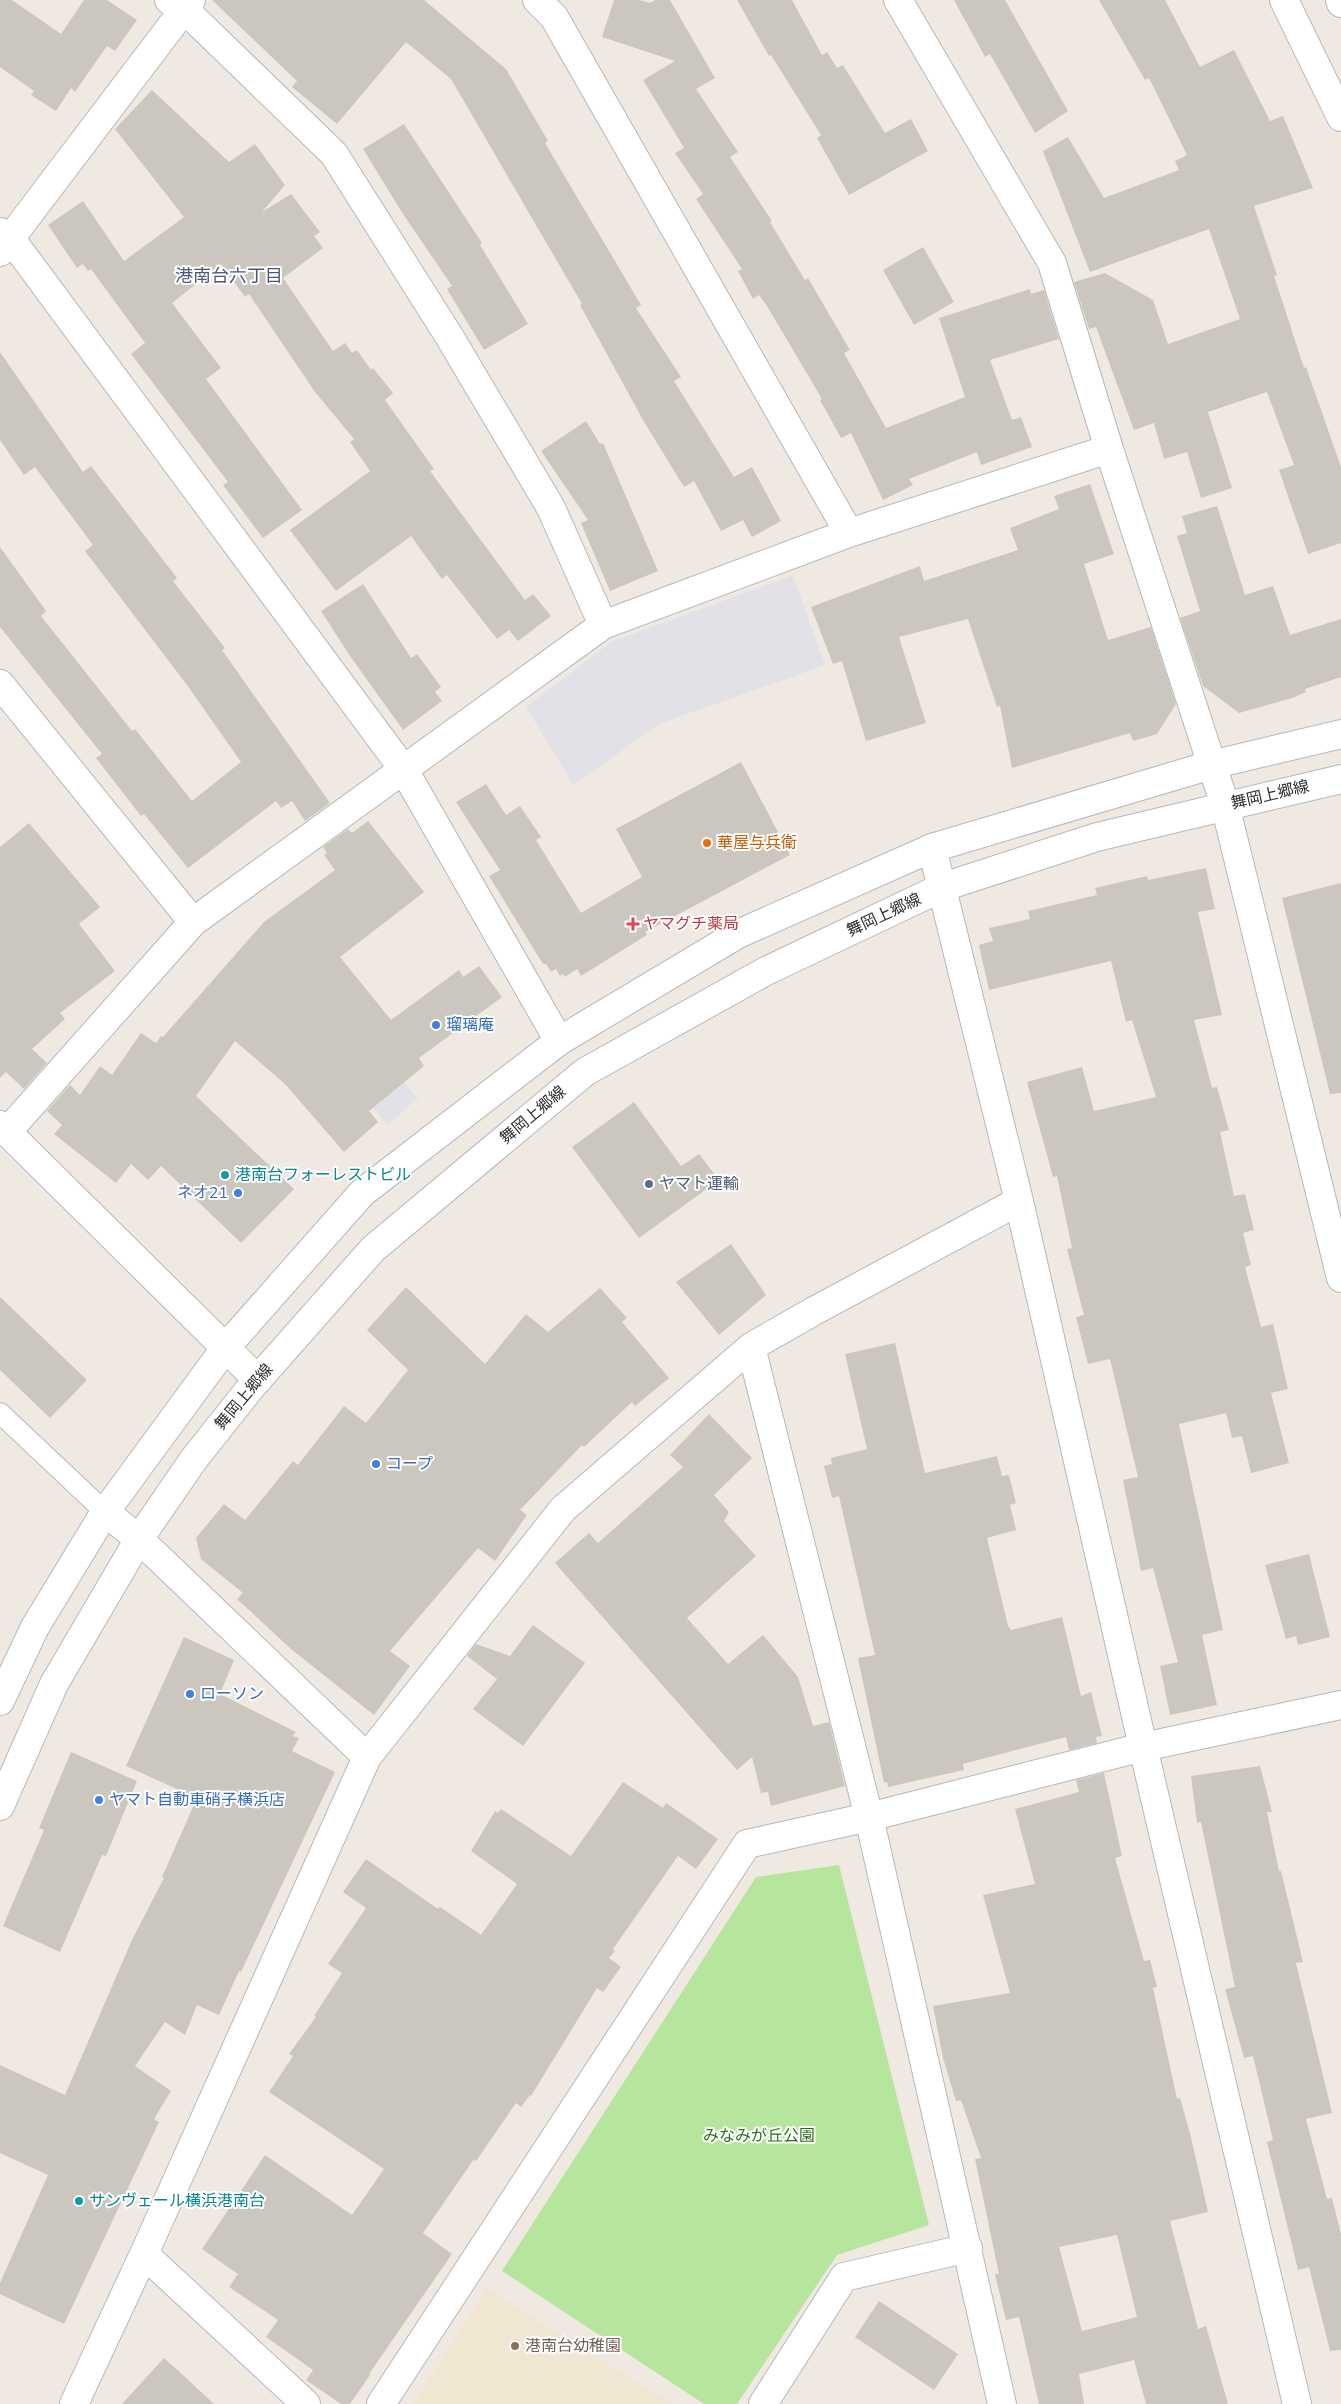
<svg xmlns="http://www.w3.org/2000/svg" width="1341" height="2404" font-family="'Nunito Sans','Noto Sans JP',sans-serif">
  <rect width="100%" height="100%" fill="#efe9e1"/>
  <path fill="#e3e1e8" d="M793 575 825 665 659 724 573 785 526 707 611 642Z
    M395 1072 418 1098 387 1125 369 1103Z"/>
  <path fill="#f0e6d1" d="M487 2289 672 2404H413Z"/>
  <path fill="#b6e59e" d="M839 1865 929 2225 837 2255 737 2404H704L502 2271 756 1877Z"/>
  <path fill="#cbc7bf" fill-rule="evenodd" d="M0 0H12L61 34 84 0H107L137 20 115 51 107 46 75 92 71 88 56 111 31 95 34 91 0 67Z
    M212 0H424L506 69 548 141 545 143 641 305 636 308 681 377 674 381 734 477 752 467 781 521 752 537 743 520 721 531 694 481 684 487 643 420 580 305 582 304 451 79 406 42 337 124 292 87 297 81Z
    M614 0H639L650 3 655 0H670L715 78 696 89 738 152 730 157 772 221 770 222 805 280 808 278 850 350 844 353 886 428 965 397 939 318 1030 289 1031 294 1044 290 1059 339 990 360 1012 420 1021 417 1032 447 981 465 977 452 909 479 913 485 883 500 851 433 841 438 820 400 822 399 767 306 759 295 753 299 738 271 742 269 696 199 703 194 675 153 684 148 643 80 675 61 602 37Z
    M737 0H792L822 55 827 52 837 68 843 65 885 133 911 119 928 151 849 195 817 138 821 135 771 55 769 56Z
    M954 0H1005L1068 111 1035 133 990 54 985 57Z
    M1099 0H1165L1200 67 1234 50 1270 121 1283 116 1313 188 1254 206 1277 275 1274 276 1304 368 1306 367 1341 467V543L1308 554 1279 470 1294 465 1267 392 1208 412 1232 488 1201 498 1187 452 1164 459 1154 423 1134 430 1096 327 1089 329 1074 282 1105 273 1153 300 1168 344 1240 319 1209 229 1090 272 1043 151 1068 137 1104 198 1179 170 1175 161 1187 155 1149 78 1145 80Z
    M152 90 229 162 255 144 285 185 262 212 291 194 320 232 314 236 323 248 283 278 333 351 345 343 352 353 357 350 371 370 373 368 393 393 385 400 434 469 430 471 525 600 533 594 551 616 518 641 509 630 497 639 447 575 442 579 411 536 336 591 290 530 370 471 350 442 354 439 315 392 249 294 245 297 221 264 172 303 221 368 206 379 302 510 263 538 223 485 228 482 131 354 145 343 91 269 88 271 83 264 77 268 48 225 83 201 124 261 184 217 115 129Z
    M404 124 482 243 480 245 528 324 484 350 447 289 452 286 403 214 363 149Z
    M923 247 954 302 914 325 883 270Z
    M0 352 83 472 91 466 177 578 173 581 225 648 222 650 330 803 305 821 292 801 281 808 276 801 188 868 144 814 141 816 96 758 102 754 0 627V547L46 611 41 616 132 731 135 729 192 801 241 762 187 685 85 551 93 545 35 467 24 475 0 440Z
    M586 421 600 444 603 443 658 571 610 591 581 523 588 520 541 451Z
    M1090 484 1114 554 1084 564 1108 640 1151 627 1176 704 1157 734 1133 741 1130 733 1012 768 1000 706 997 707 968 619 899 637 926 723 866 741 842 661 833 664 811 607 920 566 924 581 1018 550 1010 528 1059 509 1054 496Z
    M1217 506 1245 595 1273 586 1290 635 1341 619V677L1305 689 1306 692 1292 698 1239 713 1203 686 1180 618 1200 611 1177 536 1187 533 1182 516Z
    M363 584 411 658 417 654 441 687 435 692 442 701 403 730 350 656 321 611Z
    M741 762 790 855 645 932 647 935 581 976 577 969 565 977 563 974 560 976 556 969 551 972 546 964H543L489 876 500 870 456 802 486 784 506 815 520 806 541 837 536 840 581 913 642 877 616 829Z
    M368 821 424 892 340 957 391 1020 459 970 463 977 479 966 502 997 419 1058 424 1066 369 1111 378 1122 344 1152 285 1084 235 1041 196 1096 294 1189 241 1243 161 1166 148 1180 131 1164 116 1183 54 1134 62 1125 47 1111 70 1085 80 1095 100 1066 112 1075 141 1033 156 1043 161 1036 163 1037 264 922 335 870 324 855 327 853 323 847 348 829 352 833Z
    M29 823 100 907 79 924 115 971 60 1013 65 1019 32 1049 47 1063 24 1089 6 1072 0 1078V847Z
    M1206 868 1215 909 1198 912 1222 1015 1194 1020 1212 1088 1217 1087 1229 1130 1220 1132 1234 1196 1245 1194 1254 1230 1243 1233 1251 1265 1245 1267 1261 1327 1273 1324 1288 1389 1271 1393 1289 1463 1251 1473 1242 1436 1232 1438 1226 1413 1179 1424 1223 1630 1202 1635 1217 1705 1170 1715 1160 1666 1178 1662 1153 1568 1141 1571 1123 1480 1138 1477 1110 1359 1088 1364 1076 1317 1084 1315 1067 1249 1072 1248 1057 1176 1053 1177 1027 1082 1082 1067 1094 1111 1156 1097 1132 1020 1126 1022 1111 961 989 990 979 945 993 941 989 928 1030 919 1028 911 1097 895 1095 888 1147 876 1148 880Z
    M1341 883V1093L1330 1094 1282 898Z
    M634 1102 681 1166 699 1154 719 1180 639 1238 572 1147Z
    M731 1244 766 1295 719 1335 676 1282Z
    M406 1287 485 1364 526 1314 548 1332 600 1288 627 1318 622 1322 669 1378 635 1406 632 1402 584 1447 582 1445 520 1510 527 1515 495 1561 478 1548 390 1651 410 1666 374 1715 291 1649 237 1599 243 1593 201 1559 196 1538 224 1504 245 1520 293 1461 298 1465 344 1406 366 1423 408 1370 367 1330Z
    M0 1297 87 1380 50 1418 0 1370Z
    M895 1343 925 1473 997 1456 1002 1476 1009 1475 1016 1503 1010 1505 1016 1530 987 1538 1008 1626 1011 1630 1062 1617 1081 1696 1091 1692 1102 1736 1096 1737 1097 1743 1069 1750 1066 1737 963 1764 964 1770 888 1787 887 1782 884 1783 858 1658 875 1655 839 1496 832 1498 824 1466 832 1464 831 1458 867 1449 845 1354Z
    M709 1414 752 1458 714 1495 729 1512 724 1521 756 1556 687 1618 728 1664 763 1635 798 1677 813 1726 829 1722 845 1786 771 1806 768 1792 761 1793 752 1757 737 1770 555 1563 589 1533 598 1543 683 1467 670 1455Z
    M1309 1554 1330 1637 1298 1645 1296 1636 1286 1639 1265 1565Z
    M533 1625 585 1663 523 1746 473 1709 497 1679 467 1656 476 1644 510 1656Z
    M184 1637 234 1660 220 1694 296 1732 293 1736 299 1738 292 1751 335 1772 241 1972 239 1971 219 2015 197 2005 185 2035 165 2022 135 2066 171 2091 154 2119 159 2122 64 2324 0 2294V2283L48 2175 0 2153V2065L65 2095 132 1940 164 1878 162 1877 197 1798 126 1766Z
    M71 1752 137 1781 106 1856 102 1855 60 1952 3 1926 44 1830 39 1828Z
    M1260 1766 1272 1812H1267L1279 1871H1281L1303 1962 1296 1963 1332 2113 1306 2119 1327 2199 1332 2198 1341 2234V2350L1330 2351 1309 2267 1298 2270 1267 2142 1273 2140 1253 2056 1244 2058 1225 1989 1235 1987 1201 1822 1197 1823 1191 1776Z
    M1104 1773 1122 1856 1115 1858 1144 1961 1150 1960 1157 1987 1153 1988 1177 2099 1180 2098 1190 2133 1208 2212 1170 2221 1198 2329 1206 2326 1228 2404H1146L1134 2360 1079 2374 1084 2404H1039L1019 2317 1006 2320 995 2274H999L975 2159 981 2158 961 2100 956 2101 943 2058 933 2006 1010 1993 983 1895 1035 1884 1015 1809 1079 1792 1076 1780ZM1117 2235 1137 2317 1082 2331 1059 2247Z
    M623 1782 663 1808 666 1803 718 1839 696 1869 678 1856 613 1949 615 1951 609 1958 621 1967 603 1992 597 1988 531 2096 530 2095 521 2107 516 2103 476 2161 474 2159 423 2233 452 2254 369 2374 370 2375 350 2404H341L306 2380 313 2370 266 2337 278 2320 229 2287 238 2274 202 2249 265 2155 352 2215 384 2169 269 2092 293 2056 289 2054 316 2017 314 2016 342 1973 328 1964 366 1908 343 1892 366 1859 438 1909 440 1907 481 1935 517 1884 471 1851 495 1811 498 1813 501 1809 571 1856Z
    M879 2301 958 2354 934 2390 855 2337Z
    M164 2358 184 2376 214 2404H122Z"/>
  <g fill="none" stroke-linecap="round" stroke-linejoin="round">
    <g stroke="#b4b7c1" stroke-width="22">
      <path id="service" d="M0 1413 105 1512"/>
    </g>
    <g stroke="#b4b7c1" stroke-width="30">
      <path id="minor" d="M169 0 184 9 334 154 449 336 551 508 603 625
        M537 0 554 17 849 533
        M898 0 1052 263 1109 449 1225 805 1341 1278
        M0 232 11 239 404 770 559 1041
        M0 252 191 0
        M0 684 193 922
        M7 1132 193 922 603 625 849 533 1109 449
        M1019 1201 1143 1747 1297 2404
        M751 1347 869 1817 1002 2404
        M105 1512 139 1539 367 1757
        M144 2254 306 2404
        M74 2404 144 2254 367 1757 563 1509 751 1347 814 1311 1019 1201 932 848
        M381 2404 747 1844 869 1817 1143 1747 1341 1705
        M763 2404 844 2277 968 2248"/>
    </g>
    <g stroke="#b4b7c1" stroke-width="30">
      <path id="tertiary" d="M1284 0 1341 117
        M1340 0 1341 3
        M0 1125 258 1380
        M0 1701 35 1627 105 1512 226 1347 362 1193 559 1041 738 934 932 848 1211 765 1341 734
        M0 1806 54 1684 139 1539 194 1459 252 1386 373 1249 585 1072 766 971 943 887 1097 837 1341 779"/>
    </g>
    <use href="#service" stroke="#fff" stroke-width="20"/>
    <use href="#minor" stroke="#fff" stroke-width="28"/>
    <use href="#tertiary" stroke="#fff" stroke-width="28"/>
  </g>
  <circle fill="#e8710a" stroke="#fff" stroke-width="2" cx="707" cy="843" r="5"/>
  <path fill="#e0444e" stroke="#fff" stroke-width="2" d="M630.5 916.5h5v5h5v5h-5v5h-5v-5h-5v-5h5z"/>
  <g fill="#3f7fe0" stroke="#fff" stroke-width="2">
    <circle cx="436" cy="1025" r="5"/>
    <circle cx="238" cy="1193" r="5"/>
    <circle cx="376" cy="1464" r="5"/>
    <circle cx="190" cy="1694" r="5"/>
    <circle cx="99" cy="1800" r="5"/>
  </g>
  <g fill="#0f9aa8" stroke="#fff" stroke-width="2">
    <circle cx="225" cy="1175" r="5"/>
    <circle cx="79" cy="2201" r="5"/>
  </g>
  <circle fill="#5c6f8a" stroke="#fff" stroke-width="2" cx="649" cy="1184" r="5"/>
  <circle fill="#8d6e63" stroke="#fff" stroke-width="2" cx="515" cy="2346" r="5"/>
  <g text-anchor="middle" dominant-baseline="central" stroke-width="4" stroke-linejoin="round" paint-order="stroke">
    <g font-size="16" fill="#2e2e2e" stroke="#fff">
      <text transform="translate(1270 795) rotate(-13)">舞岡上郷線</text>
      <text transform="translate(884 915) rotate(-25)">舞岡上郷線</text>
      <text transform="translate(533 1115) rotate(-40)">舞岡上郷線</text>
      <text transform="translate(244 1397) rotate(-50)">舞岡上郷線</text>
    </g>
    <g font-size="16" fill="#c56008" stroke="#fff" text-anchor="start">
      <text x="717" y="843">華屋与兵衛</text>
    </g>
    <g font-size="16" fill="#be3a42" stroke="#fff" text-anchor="start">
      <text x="643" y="924">ヤマグチ薬局</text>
    </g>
    <g font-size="16" fill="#366cbe" stroke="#fff" text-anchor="start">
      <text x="446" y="1025">瑠璃庵</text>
      <text x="228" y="1193" text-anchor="end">ネオ21</text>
      <text x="386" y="1464">コープ</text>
      <text x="200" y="1694">ローソン</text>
      <text x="109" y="1800">ヤマト自動車硝子横浜店</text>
    </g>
    <g font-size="16" fill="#0d838f" stroke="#fff" text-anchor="start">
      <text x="235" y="1175">港南台フォーレストビル</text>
      <text x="89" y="2201">サンヴェール横浜港南台</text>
    </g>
    <g font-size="16" fill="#4e5e75" stroke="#fff" text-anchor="start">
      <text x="659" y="1184">ヤマト運輸</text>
    </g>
    <g font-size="16" fill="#2c6e1b" stroke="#fff">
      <text x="759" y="2136">みなみが丘公園</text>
    </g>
    <g font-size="16" fill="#785e54" stroke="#fff" text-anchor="start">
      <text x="525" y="2346">港南台幼稚園</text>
    </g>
    <g font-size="18" fill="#4d5680" stroke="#fff">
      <text x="229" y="276">港南台六丁目</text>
    </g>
  </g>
</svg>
